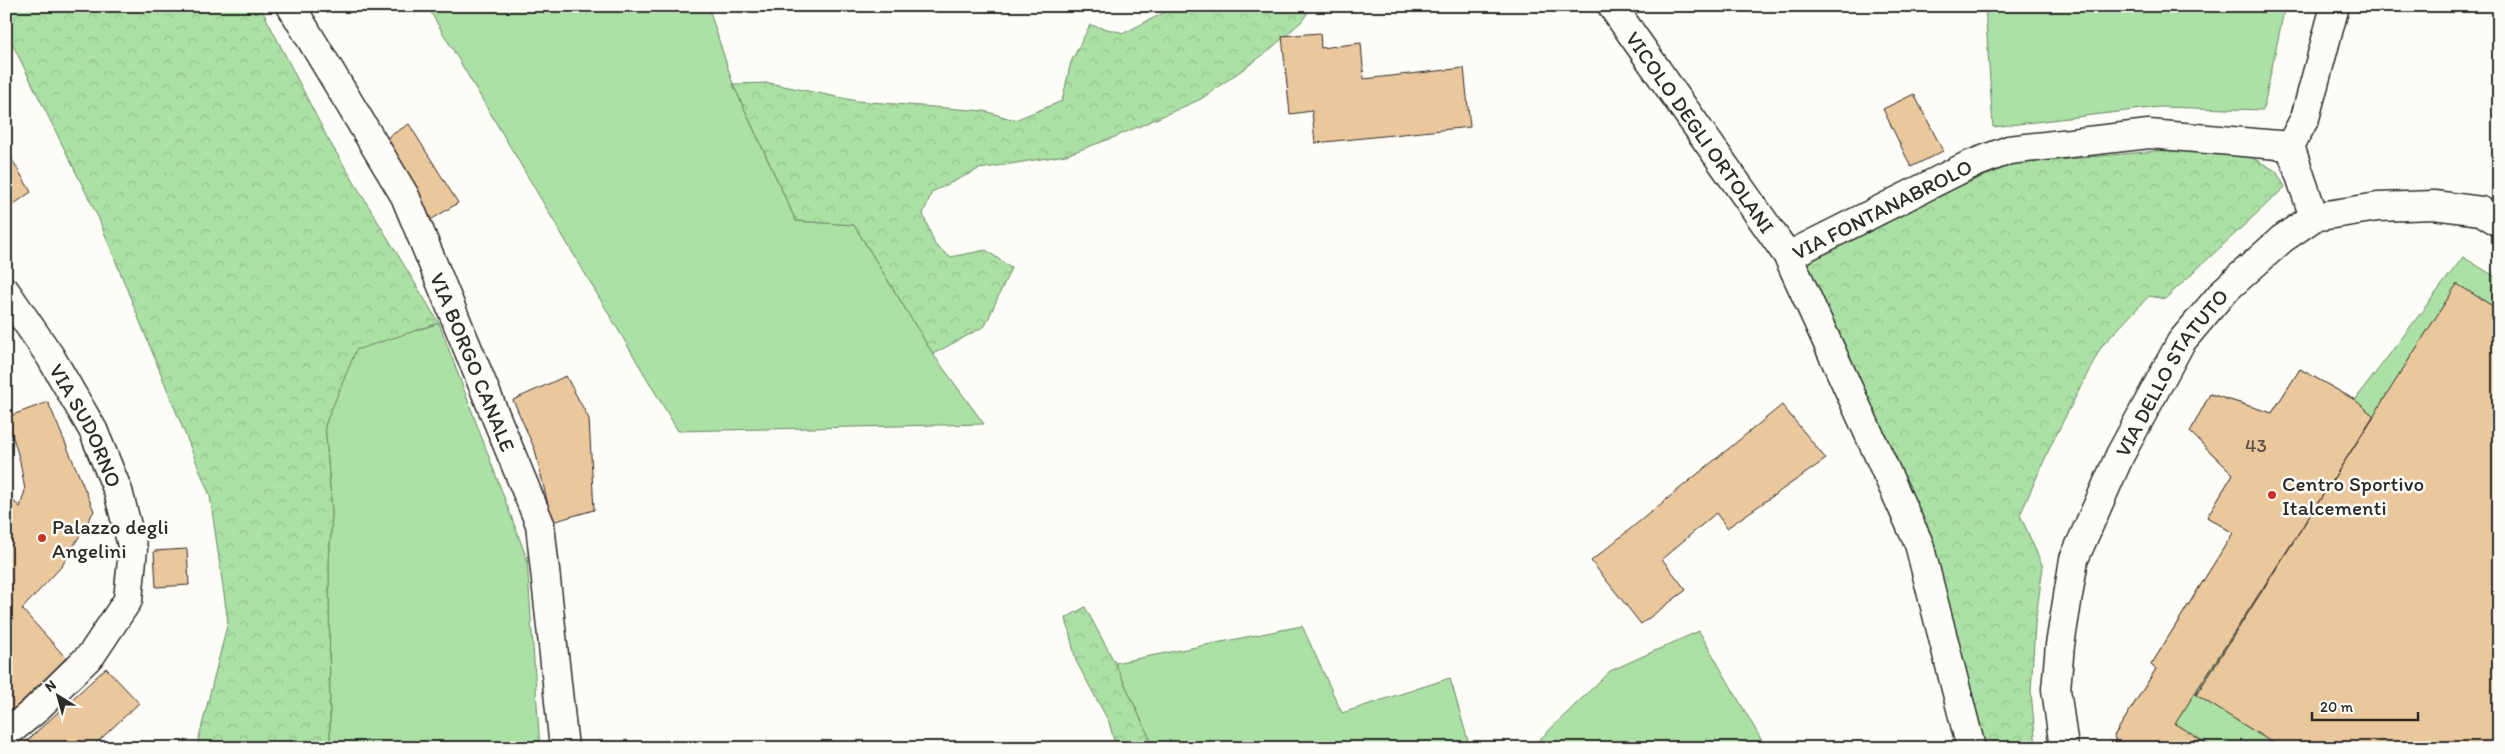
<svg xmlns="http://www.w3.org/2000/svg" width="2505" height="754" font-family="Itim,sans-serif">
  <defs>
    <pattern id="forest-crowns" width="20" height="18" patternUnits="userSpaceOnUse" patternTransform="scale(1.25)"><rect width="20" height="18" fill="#abe1a4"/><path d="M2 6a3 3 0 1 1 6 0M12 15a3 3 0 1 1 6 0" fill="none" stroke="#93c18d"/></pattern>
  </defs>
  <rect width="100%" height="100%" fill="#fdfcf7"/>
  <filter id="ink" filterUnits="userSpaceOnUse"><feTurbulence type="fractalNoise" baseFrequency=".02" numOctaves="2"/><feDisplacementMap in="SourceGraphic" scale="10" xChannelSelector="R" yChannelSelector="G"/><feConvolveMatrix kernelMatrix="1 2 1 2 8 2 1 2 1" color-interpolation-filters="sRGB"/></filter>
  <g filter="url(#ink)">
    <path fill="#abe1a4" stroke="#6b8668" d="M427 6H708L733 84 796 221 854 225 933 354 984 424 678 431Z
      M1985 6H2285L2263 110 2159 107 1993 127Z
      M2463 257 2499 279V310L2374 416 2196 694 2281 748H2118L2114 736 2156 669 2151 665 2233 533 2207 517 2233 474 2190 432 2210 394 2272 413 2300 369 2355 400Z
      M439 323 527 559 540 748H330L329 562 332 513 325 425 356 349Z
      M1302 626 1342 713 1450 678 1470 748H1154L1115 663Z
      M1699 631 1766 748H1531L1610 671Z"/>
    <path fill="url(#forest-crowns)" stroke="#6b8668" d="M6 6H260L328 139 439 323 356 350 325 425 332 513 329 562 330 748H224L197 745 228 622 210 496 98 217 6 31Z
      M1177 6H1312L1302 21 1266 53 1201 99 1115 137 1066 155 979 169 932 192 923 214 935 245 950 257 986 250 1011 268 985 326 933 354 854 225 796 221 733 84 769 83 857 101 984 111 1015 120 1062 101 1071 62 1090 25 1124 33Z
      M2179 149 2251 157 2276 171 2285 187 2165 299 2149 296 2101 347 2051 445 2020 515 2043 567 2035 624 2031 691 2036 748H1980L1804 270 1810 257 1908 208 2013 164Z
      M1085 607 1115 663 1154 748H1116L1109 722 1076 661 1066 618Z"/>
    <path fill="#ebc79c" stroke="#2b2b2b" d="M1320 33 1321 48 1361 43 1364 79 1464 68 1470 127 1315 143 1312 111 1290 114 1282 36Z
      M1914 94 1943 151 1911 167 1883 109Z
      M409 124 458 203 429 221 380 142Z
      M6 149 31 192 10 207 6 201Z
      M2457 284 2499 310V748H2281L2196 695Z
      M2300 369 2355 400 2374 416 2175 724 2214 748H2118L2114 736 2156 669 2151 665 2233 533 2207 517 2233 474 2190 432 2210 394 2272 413Z
      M566 376 589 419 594 510 552 522 535 450 513 400Z
      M48 402 94 511 62 566 22 609 66 658 6 717V506L11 499 20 507 25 490 20 461 7 417Z
      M1782 405 1826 459 1727 528 1716 513 1662 559 1686 590 1641 624 1591 561Z
      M187 549 189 585 156 587 154 551Z
      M106 668 139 703 91 748H19Z"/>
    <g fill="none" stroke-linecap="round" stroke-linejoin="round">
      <g stroke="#2b2b2b" stroke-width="31">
        <g id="street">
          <path id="s1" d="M291 6 405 196 540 524 564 748"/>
          <path id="s2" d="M1612 6 1788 256"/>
          <path d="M2290 146 2305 118 2335 6"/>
          <path id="s3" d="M6 292 50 356 93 430 118 491 133 549 128 600 92 654 33 712 6 734"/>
          <path id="s4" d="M1971 748 1919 544 1788 256 1967 166 2009 150 2149 134 2290 146 2314 217"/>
          <path id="s5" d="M2064 748 2056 689 2060 645 2074 559 2120 455 2181 342 2224 291 2282 239 2314 217 2378 207 2434 205 2481 211 2499 222"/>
        </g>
      </g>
      <use href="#street" stroke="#fdfcf7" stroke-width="28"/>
    </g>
  </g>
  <g fill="#c8321e" stroke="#fdfcf7" stroke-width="2">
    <circle cx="2272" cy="495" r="5"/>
    <circle cx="42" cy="538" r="5"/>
  </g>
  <g text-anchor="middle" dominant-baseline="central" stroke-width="5" stroke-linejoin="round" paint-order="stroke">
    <g font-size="19" fill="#5b5247">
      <text x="2256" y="445">43</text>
    </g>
    <g font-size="21" fill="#2b2b2b" stroke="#fdfcf7">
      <text stroke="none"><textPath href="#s2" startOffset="154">VICOLO DEGLI ORTOLANI</textPath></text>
      <text stroke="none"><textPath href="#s4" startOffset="632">VIA FONTANABROLO</textPath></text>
      <text stroke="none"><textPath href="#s1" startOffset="401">VIA BORGO CANALE</textPath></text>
      <text stroke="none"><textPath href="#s5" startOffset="402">VIA DELLO STATUTO</textPath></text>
      <text stroke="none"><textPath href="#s3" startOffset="156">VIA SUDORNO</textPath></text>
    </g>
    <g font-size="21" fill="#2b2b2b" stroke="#fdfcf7" text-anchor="start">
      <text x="2282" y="483">Centro Sportivo<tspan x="2282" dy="24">Italcementi</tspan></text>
      <text x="52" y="526">Palazzo degli<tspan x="52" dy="24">Angelini</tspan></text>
    </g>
  </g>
  <rect width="2505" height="754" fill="none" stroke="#fdfcf7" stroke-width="25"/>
  <rect x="12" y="12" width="2480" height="729" fill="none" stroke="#2b2b2b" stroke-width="2" filter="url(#ink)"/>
  <g transform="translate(58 696) rotate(323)" stroke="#fdfcf7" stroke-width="4" paint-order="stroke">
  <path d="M0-4L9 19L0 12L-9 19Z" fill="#2b2b2b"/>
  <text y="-8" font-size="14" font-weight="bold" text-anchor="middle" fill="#2b2b2b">N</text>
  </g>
  <path d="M2312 712v8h106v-8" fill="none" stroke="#2b2b2b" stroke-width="2.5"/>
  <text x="2320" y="712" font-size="15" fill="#2b2b2b" stroke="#fdfcf7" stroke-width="4" paint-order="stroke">20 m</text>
</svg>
